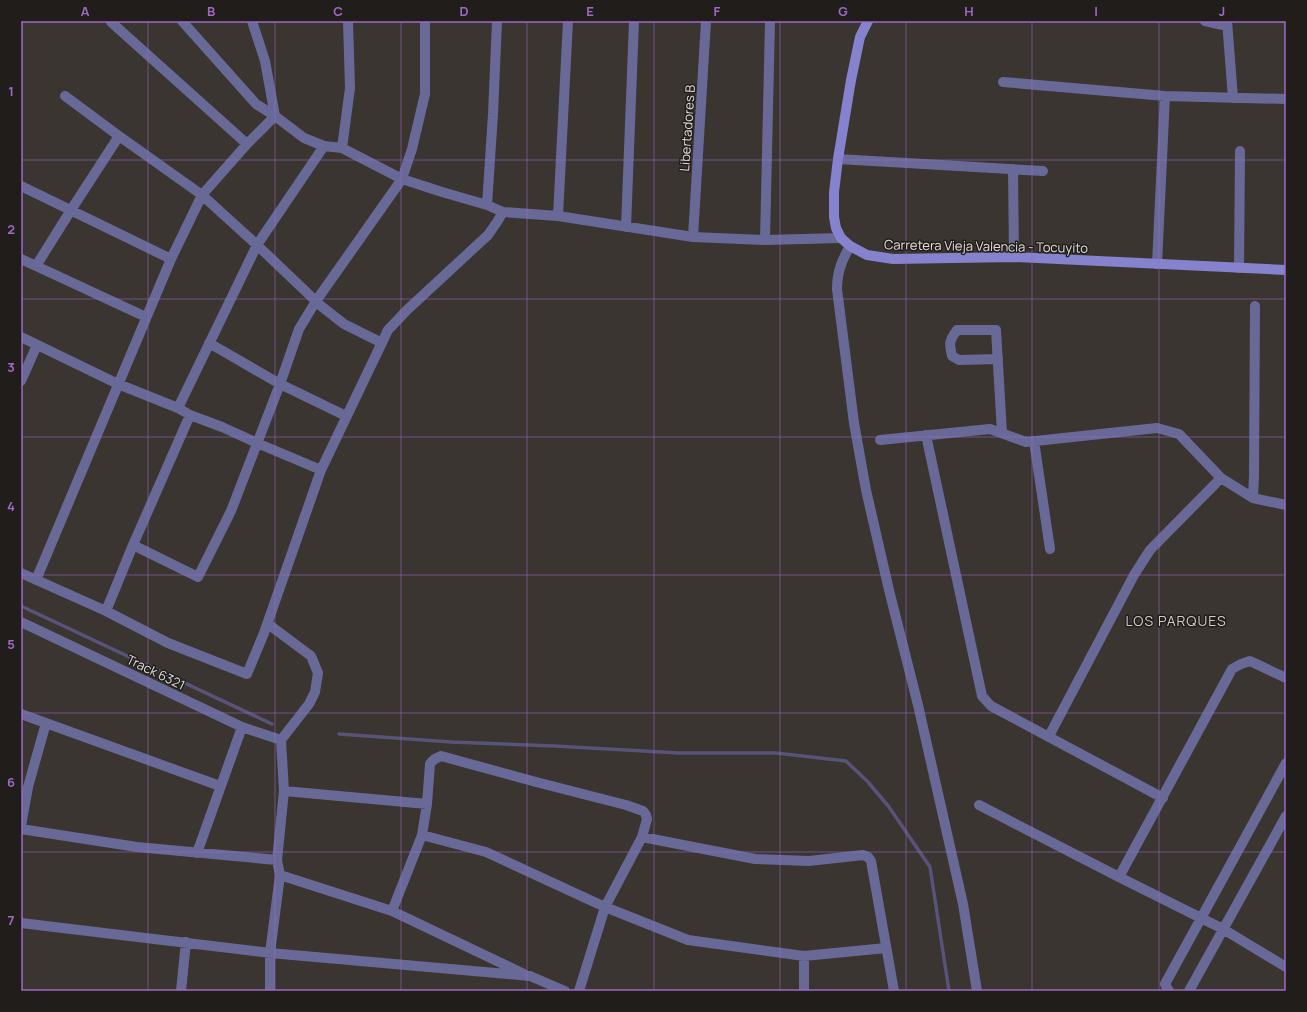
<svg xmlns="http://www.w3.org/2000/svg" width="1307" height="1012" font-family="Manrope,sans-serif">
  <rect width="100%" height="100%" fill="#3a3530"/>
  <g fill="none" stroke-linecap="round" stroke-linejoin="round">
    <path stroke="#595279" stroke-width="3.5" d="M21 606 272 724
      M339 734 451 742 555 746 679 753H776L846 761 868 782 889 807 930 867 949 991"/>
    <path stroke="#696997" stroke-width="10" d="M182 21 256 104 275 116 304 138 324 146 342 148 402 179 442 192 487 205 503 212 558 216 693 237 765 240 841 238
      M1205 21 1227 26
      M1227 21 1233 98
      M111 22 247 144
      M1003 82 1165 96 1286 99
      M65 96 119 136 202 195 257 245 321 306 344 324 382 343
      M342 148 350 88 348 21
      M838 159 1043 171
      M1013 169 1014 257
      M21 186 171 259
      M487 205 493 114 497 21
      M558 216 568 21
      M626 227 634 21
      M693 237 706 21
      M765 240 770 21
      M850 246C842 260 837 272 837 289L854 423 866 490 889 590 918 705 963 904 977 991
      M21 259 146 317
      M1157 264 1165 96
      M36 266 71 210 119 136
      M1239 268 1240 151
      M21 337 118 384 178 408 190 415 222 427 257 443 321 470
      M209 343 280 384 346 416
      M998 359 959 360 952 356C949 343 949 341 957 330H996L1002 433
      M21 381 37 345
      M178 408 257 245 324 146
      M926 435 982 696 991 706 1163 798
      M880 440 990 429 1026 442 1157 428 1179 434 1221 478 1253 498 1286 505
      M1034 441 1050 549
      M1253 498 1254 476 1255 306
      M133 545 198 577 231 511 280 384 299 329 316 301 402 179 412 149 425 94V21
      M21 573 106 611 168 643 247 674 264 633 321 470 388 330 407 310 488 235 497 222 503 212
      M36 580 171 259 202 195 247 144 275 116 265 61 252 21
      M106 611 133 545 190 415
      M21 622 242 727 281 740
      M268 624 311 656 318 673 315 692 309 704 281 740 284 791 277 860 280 875 270 953V991
      M21 714 220 786
      M1049 736 1134 575 1150 550 1221 478
      M284 791 427 804
      M979 805 1119 877 1223 929 1286 967
      M21 826 28 787 46 723
      M21 829 137 847 277 860
      M422 835 486 852 605 907 688 940 804 956 886 948
      M642 837 755 859 809 861 863 855 868 857 871 861 894 991
      M197 853 242 727
      M280 875 392 911 524 974
      M1119 877 1232 669 1241 664 1250 661 1286 678
      M392 911 422 835 427 804 430 764C433 759 436 758 441 756L536 782 626 805 643 811 646 815 647 819 642 837 605 907 579 991
      M21 923 270 953 530 976 565 991
      M181 991 186 942
      M804 991V956
      M1169 991 1165 984 1286 763
      M1189 991 1286 816"/>
    <path stroke="#8583cd" stroke-width="10" d="M868 21 860 37 851 80 838 159 834 192V217L836 228 841 238 850 246 867 255 893 259 1014 257 1286 270"/>
  </g>
  <path fill="none" stroke="#9e6ac8" stroke-width="1" stroke-opacity="0.55" d="M148 21V991M275 21V991M401 21V991M527 21V991M654 21V991M780 21V991M906 21V991M1032 21V991M1159 21V991M21 160H1286M21 299H1286M21 437H1286M21 575H1286M21 713H1286M21 852H1286"/>
  <g text-anchor="middle" dominant-baseline="central" stroke-width="3" stroke-linejoin="round" paint-order="stroke">
    <g font-size="13" fill="#e0ddda" stroke="#201d1b">
      <text transform="translate(687 128) rotate(-86)">Libertadores B</text>
      <text transform="translate(986 246) rotate(1)">Carretera Vieja Valencia - Tocuyito</text>
      <text transform="translate(156 672) rotate(26)">Track 6321</text>
    </g>
    <g font-size="14" letter-spacing="1" fill="#d2ccc5" stroke="#201d1b">
      <text x="1176" y="620">LOS PARQUES</text>
    </g>
  </g>
  <rect width="1307" height="1012" fill="none" stroke="#201d1b" stroke-width="44"/>
  <rect x="22" y="22" width="1263" height="968" fill="none" stroke="#9e6ac8" stroke-width="1.5"/>
  <g font-size="13" text-anchor="middle" font-weight="bold" fill="#9e6ac8">
    <text x="85" y="16">A</text>
    <text x="211" y="16">B</text>
    <text x="338" y="16">C</text>
    <text x="464" y="16">D</text>
    <text x="590" y="16">E</text>
    <text x="717" y="16">F</text>
    <text x="843" y="16">G</text>
    <text x="969" y="16">H</text>
    <text x="1096" y="16">I</text>
    <text x="1222" y="16">J</text>
    <text x="11" y="96">1</text>
    <text x="11" y="234">2</text>
    <text x="11" y="372">3</text>
    <text x="11" y="511">4</text>
    <text x="11" y="649">5</text>
    <text x="11" y="787">6</text>
    <text x="11" y="925">7</text>
  </g>
</svg>
